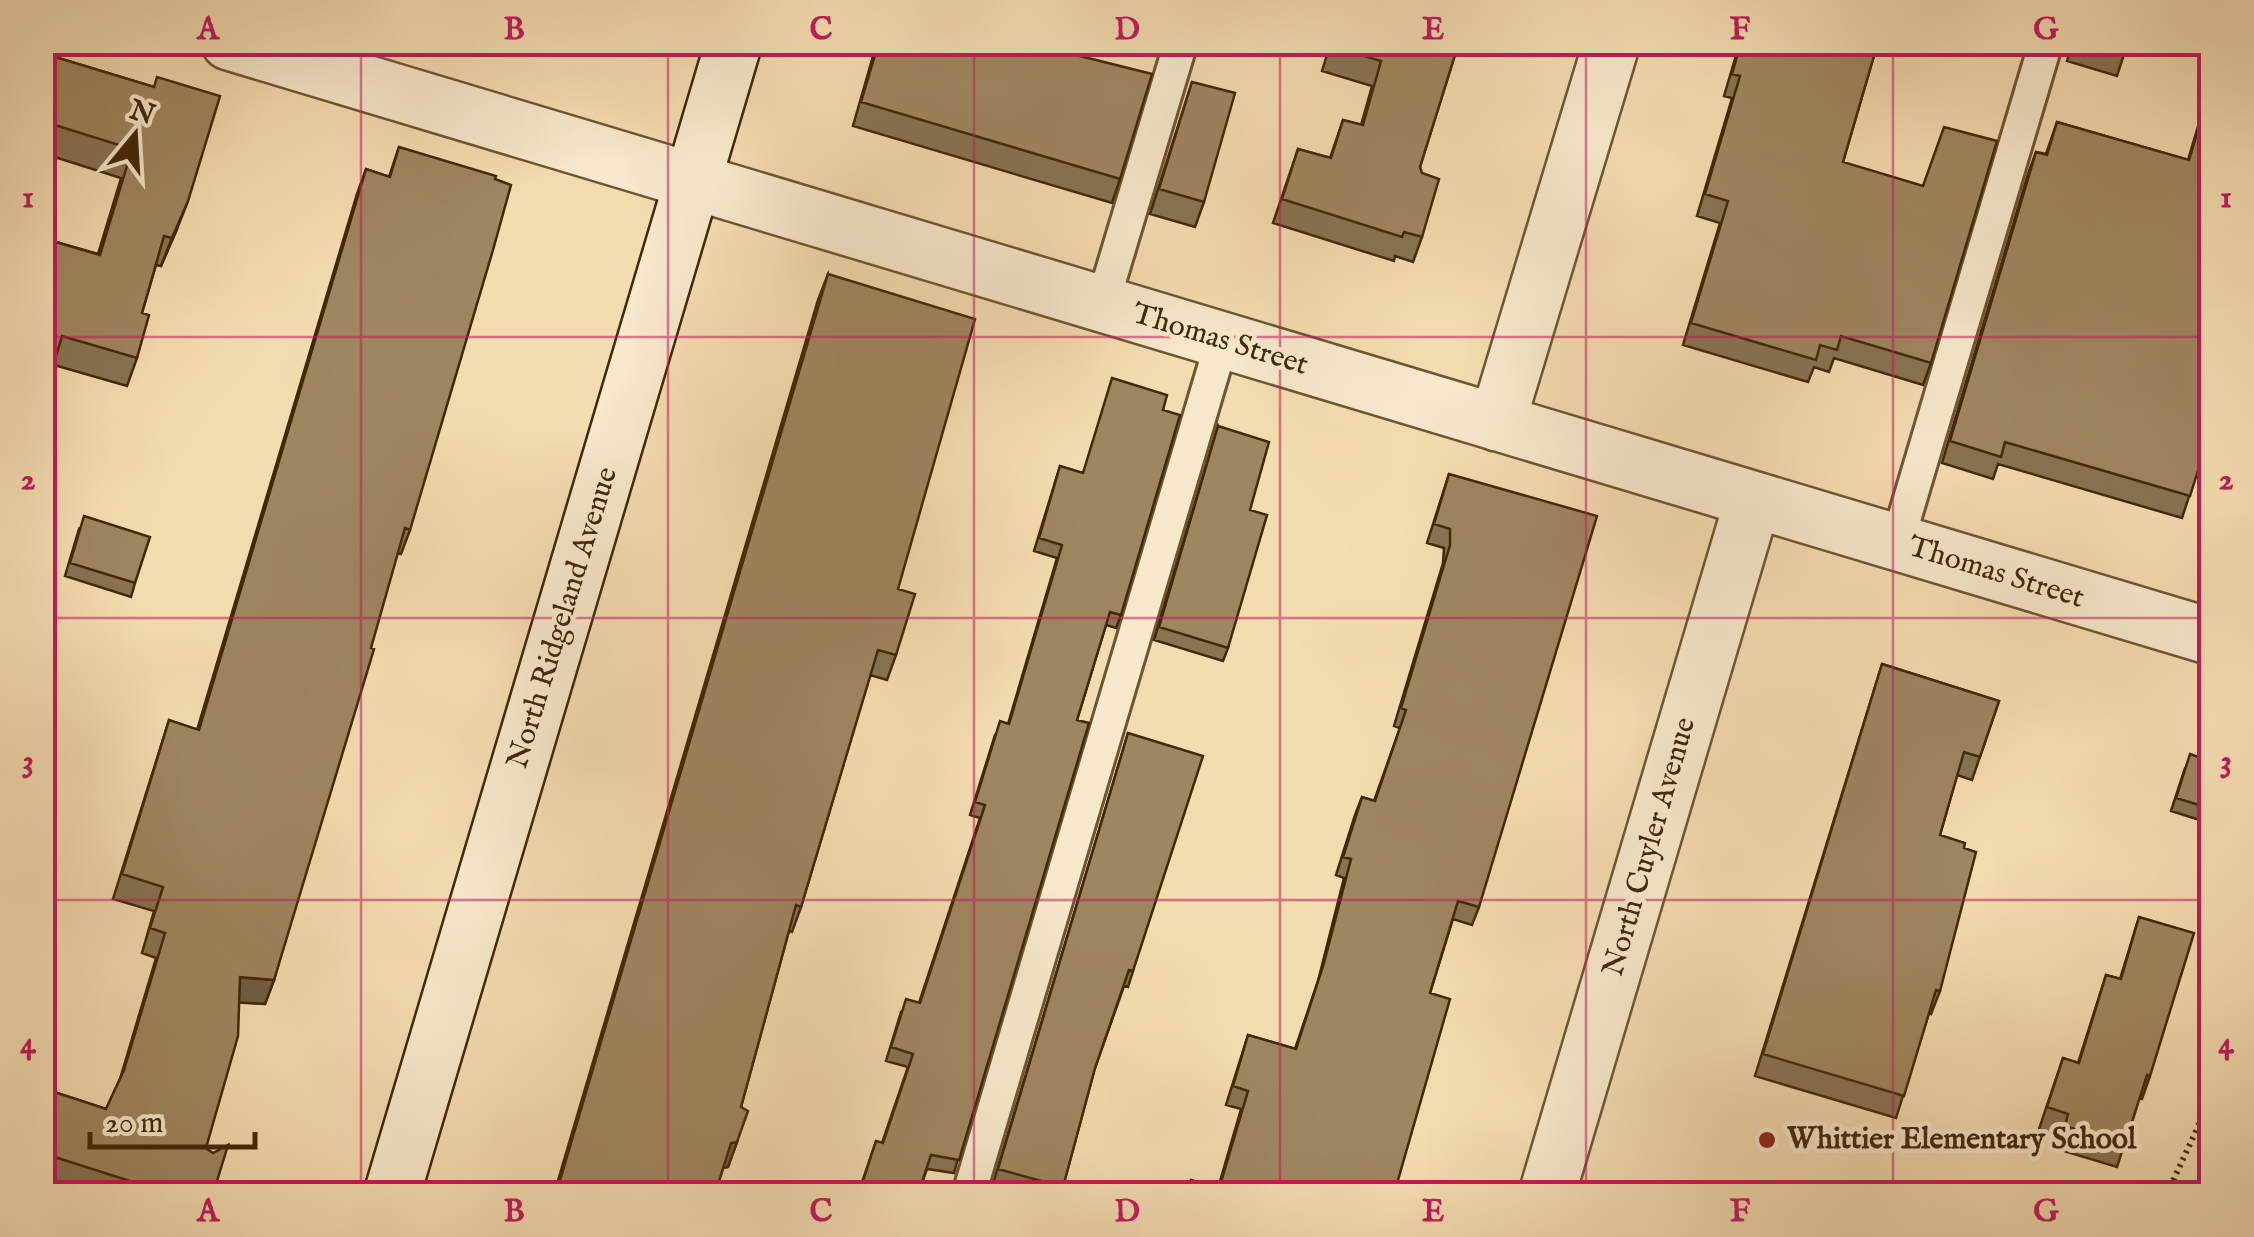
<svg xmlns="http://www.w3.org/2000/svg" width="2254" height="1237" font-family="'IM FELL English',serif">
  <rect width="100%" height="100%" fill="#f4dcb1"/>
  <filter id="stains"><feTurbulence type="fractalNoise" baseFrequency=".002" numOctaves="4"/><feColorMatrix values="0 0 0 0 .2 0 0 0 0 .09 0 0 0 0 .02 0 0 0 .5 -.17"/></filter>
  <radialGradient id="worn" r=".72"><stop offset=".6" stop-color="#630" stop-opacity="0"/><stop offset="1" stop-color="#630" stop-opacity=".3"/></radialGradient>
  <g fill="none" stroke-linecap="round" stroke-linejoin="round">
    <g stroke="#6e5531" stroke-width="38">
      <path id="lane" d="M1102 305 1181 42
        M1897 543 2046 42
        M969 1194 1222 341"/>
    </g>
    <g stroke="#6e5531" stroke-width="60">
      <path id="street" d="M229 42 2212 637
        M1497 423 1612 42
        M1547 1194 1753 500"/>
    </g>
    <g stroke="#412806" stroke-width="60">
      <path id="secondary" d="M392 1194 734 42"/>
    </g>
    <path stroke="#412806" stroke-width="6" stroke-dasharray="2.5 5" stroke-linecap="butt" d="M2167 1194 2212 1096"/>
    <use href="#lane" stroke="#f8e8cc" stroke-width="32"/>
    <use href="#street" stroke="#f8e8cc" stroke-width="55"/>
    <use href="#secondary" stroke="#f8e8cc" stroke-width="55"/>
  </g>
  <path fill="#887352" stroke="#412806" stroke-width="2.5" d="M877 42H1037L1036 45 1120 179 1112 203 853 126Z
    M1331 42H1459L1420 167 1422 237 1413 262 1395 256 1394 261 1273 223 1298 149 1330 158 1343 120 1361 125 1372 86 1322 71Z
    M1740 42H1878L1843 162 1931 363 1923 385 1834 358 1829 372 1814 367 1808 382 1683 345 1720 223 1697 216 1732 98 1724 96Z
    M2065 42H2128L2117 76 2067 61 2071 48 2065 47Z
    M42 53 154 87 177 229 161 266 156 265 142 313 137 358 127 386 54 365 42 238 98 254 121 178 42 153Z
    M2212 79V426L2182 518 1998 464 1993 479 1942 463 2028 174 2036 152 2046 154 2057 122 2188 160Z
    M1192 82 1204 202 1195 227 1150 214Z
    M399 147 410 530 401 554 397 553 274 980 265 1004 239 1002 206 1148 213 1194H86L42 1180V1088L106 1109 120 1079 156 958 142 953 154 911 113 899 169 720 197 730 357 194 366 169 389 177Z
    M828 274 898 589 896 655 887 680 870 675 801 907 792 932 789 931 741 1107 737 1142 728 1167 723 1168 715 1194H554L818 300Z
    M1163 410 1121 615 1116 628 1106 625 1077 720 954 1173 927 1169 918 1194H858L876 1141 882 1143 908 1067 886 1061 901 1012 919 1003 980 818 970 815 995 735 1008 724 1057 558 1034 551 1060 466 1082 473Z
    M1218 426 1250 510 1228 648 1223 661 1154 640Z
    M1449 474 1479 907 1472 925 1453 919 1430 993 1394 1194H1186L1191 1180 1218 1188 1241 1109 1226 1105 1248 1035 1295 1049 1318 981 1344 878 1336 875 1355 815 1362 797 1374 801 1400 728 1394 726 1443 563 1444 548 1427 543Z
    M79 529 135 583 131 597 65 576Z
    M1882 664 1999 701 1972 780 1957 775 1940 835V991L1931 1014 1929 1013 1896 1118 1755 1076Z
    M1128 733 1133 971 1128 987 1124 986 1095 1068 1061 1194H1028L993 1184Z
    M2212 762V824L2171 811 2185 768Z
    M2139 917 2150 1076 2142 1099 2139 1098 2117 1167 2057 1149 2060 1136 2039 1129 2063 1058 2078 1063 2106 975 2120 979Z"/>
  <path fill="#6f5e42" stroke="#412806" stroke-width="2.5" d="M188 201 177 229 161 266 172 238Z
    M240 977 274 980 265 1004 231 1002Z
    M737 1142 728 1167 722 1168 731 1143Z"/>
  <path fill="#9e865f" stroke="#412806" stroke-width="2.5" d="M879 42H1037L1036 45 1152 74 1120 179 861 102Z
    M1332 42H1459L1420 167 1422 173 1439 179 1422 237 1404 232 1402 237 1282 199 1298 149 1331 158 1343 120 1363 125 1381 61 1331 46Z
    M1741 42H1878L1843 162 1923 186 1944 127 1997 141 1931 363 1841 336 1837 350 1820 345 1816 360 1691 323 1728 201 1705 194 1740 76 1732 74Z
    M2086 42H2128L2125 54Z
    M42 53 154 87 157 77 220 96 188 201 172 238 164 236 142 313 149 315 137 358 62 336 42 404V238L100 255 132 149 42 121Z
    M1192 82 1235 93 1204 202 1159 189Z
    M2212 84V426L2190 496 2005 442 2001 457 1950 441 2036 152 2047 155 2057 122 2189 160Z
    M399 147 496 176 495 179 511 185 493 250 410 530 405 528 371 648 374 649 274 980 240 977 238 1036 206 1148 213 1153 228 1145 213 1194H136L149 1187 42 1153V1088L106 1109 124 1070 165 933 150 928 163 887 122 874 169 720 199 730 366 169 390 177Z
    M828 274 975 319 898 589 915 594 896 655 878 650 801 907 796 905 741 1107 748 1111 737 1142 731 1143 715 1194H556Z
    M1112 378 1167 395 1163 410 1180 415 1121 615 1110 612 1077 720 1089 723 959 1160 931 1155 918 1194H867L868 1192 860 1190 876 1141 883 1143 913 1054 891 1047 906 999 920 1003 985 805 975 802 1000 721 1009 724 1062 545 1039 538 1060 466 1083 473Z
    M1218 426 1269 442 1250 510 1267 515 1228 648 1159 627Z
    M1449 474 1597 516 1479 907 1458 901 1430 993 1450 999 1394 1194H1187L1191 1180 1219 1189 1248 1091 1233 1086 1248 1035 1296 1049 1324 963 1351 859 1343 857 1362 797 1375 801 1406 710 1401 708 1450 545V529L1434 524Z
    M84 516 150 537 135 583 70 563Z
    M1882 664 1999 701 1980 757 1964 752 1940 835 1965 843 1964 848 1976 852 1940 991 1936 990 1904 1096 1763 1054Z
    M1128 733 1203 756 1133 971 1129 970 1095 1068 1063 1187 998 1169Z
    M2190 754 2212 762V809L2176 798Z
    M2139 917 2194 933 2150 1076 2147 1075 2125 1144 2065 1126 2068 1114 2047 1107 2063 1058 2079 1063 2106 975 2121 979Z"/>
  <path fill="none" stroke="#c2185b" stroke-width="2.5" stroke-opacity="0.55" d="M361 42V1194M668 42V1194M974 42V1194M1280 42V1194M1586 42V1194M1893 42V1194M42 337H2212M42 618H2212M42 900H2212"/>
  <circle fill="#8f2418" stroke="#f8e8cc" stroke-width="4" cx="1767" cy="1140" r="10"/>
  <g text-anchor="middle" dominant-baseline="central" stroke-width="9" stroke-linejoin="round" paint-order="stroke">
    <g font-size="30" fill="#412806" stroke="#f8e8cc">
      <text transform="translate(1220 340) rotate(17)">Thomas Street</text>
      <text transform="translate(1996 573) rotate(17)">Thomas Street</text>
      <text transform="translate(563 618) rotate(-73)">North Ridgeland Avenue</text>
      <text transform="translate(1650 847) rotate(-74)">North Cuyler Avenue</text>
    </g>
    <g font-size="30" font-weight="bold" fill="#412806" stroke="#f8e8cc" text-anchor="start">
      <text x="1787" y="1140">Whittier Elementary School</text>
    </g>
  </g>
  <rect width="2254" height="1237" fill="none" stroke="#f4dcb1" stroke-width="110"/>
  <g transform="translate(135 135) rotate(18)" stroke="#f8e8cc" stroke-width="8" paint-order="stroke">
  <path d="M0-8L18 38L0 25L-18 38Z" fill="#412806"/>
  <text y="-15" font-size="28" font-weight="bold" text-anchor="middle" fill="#412806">N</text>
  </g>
  <path d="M90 1132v15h165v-15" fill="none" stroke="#412806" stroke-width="5"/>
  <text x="105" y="1132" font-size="30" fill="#412806" stroke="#f8e8cc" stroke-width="8" paint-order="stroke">20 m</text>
  <rect x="55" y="55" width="2144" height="1127" fill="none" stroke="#c2185b" stroke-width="4"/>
  <g font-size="32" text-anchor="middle" font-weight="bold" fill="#c2185b">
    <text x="208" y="39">A</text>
    <text x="514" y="39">B</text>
    <text x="821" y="39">C</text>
    <text x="1127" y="39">D</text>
    <text x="1433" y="39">E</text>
    <text x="1740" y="39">F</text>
    <text x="2046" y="39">G</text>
    <text x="28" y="207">1</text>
    <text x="2226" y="207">1</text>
    <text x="28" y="489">2</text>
    <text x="2226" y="489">2</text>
    <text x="28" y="771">3</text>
    <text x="2226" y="771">3</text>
    <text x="28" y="1053">4</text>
    <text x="2226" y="1053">4</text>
    <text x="208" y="1221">A</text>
    <text x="514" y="1221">B</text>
    <text x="821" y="1221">C</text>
    <text x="1127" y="1221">D</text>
    <text x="1433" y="1221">E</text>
    <text x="1740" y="1221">F</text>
    <text x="2046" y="1221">G</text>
  </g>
  <rect width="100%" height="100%" filter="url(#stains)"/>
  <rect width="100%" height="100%" fill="url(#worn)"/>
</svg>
